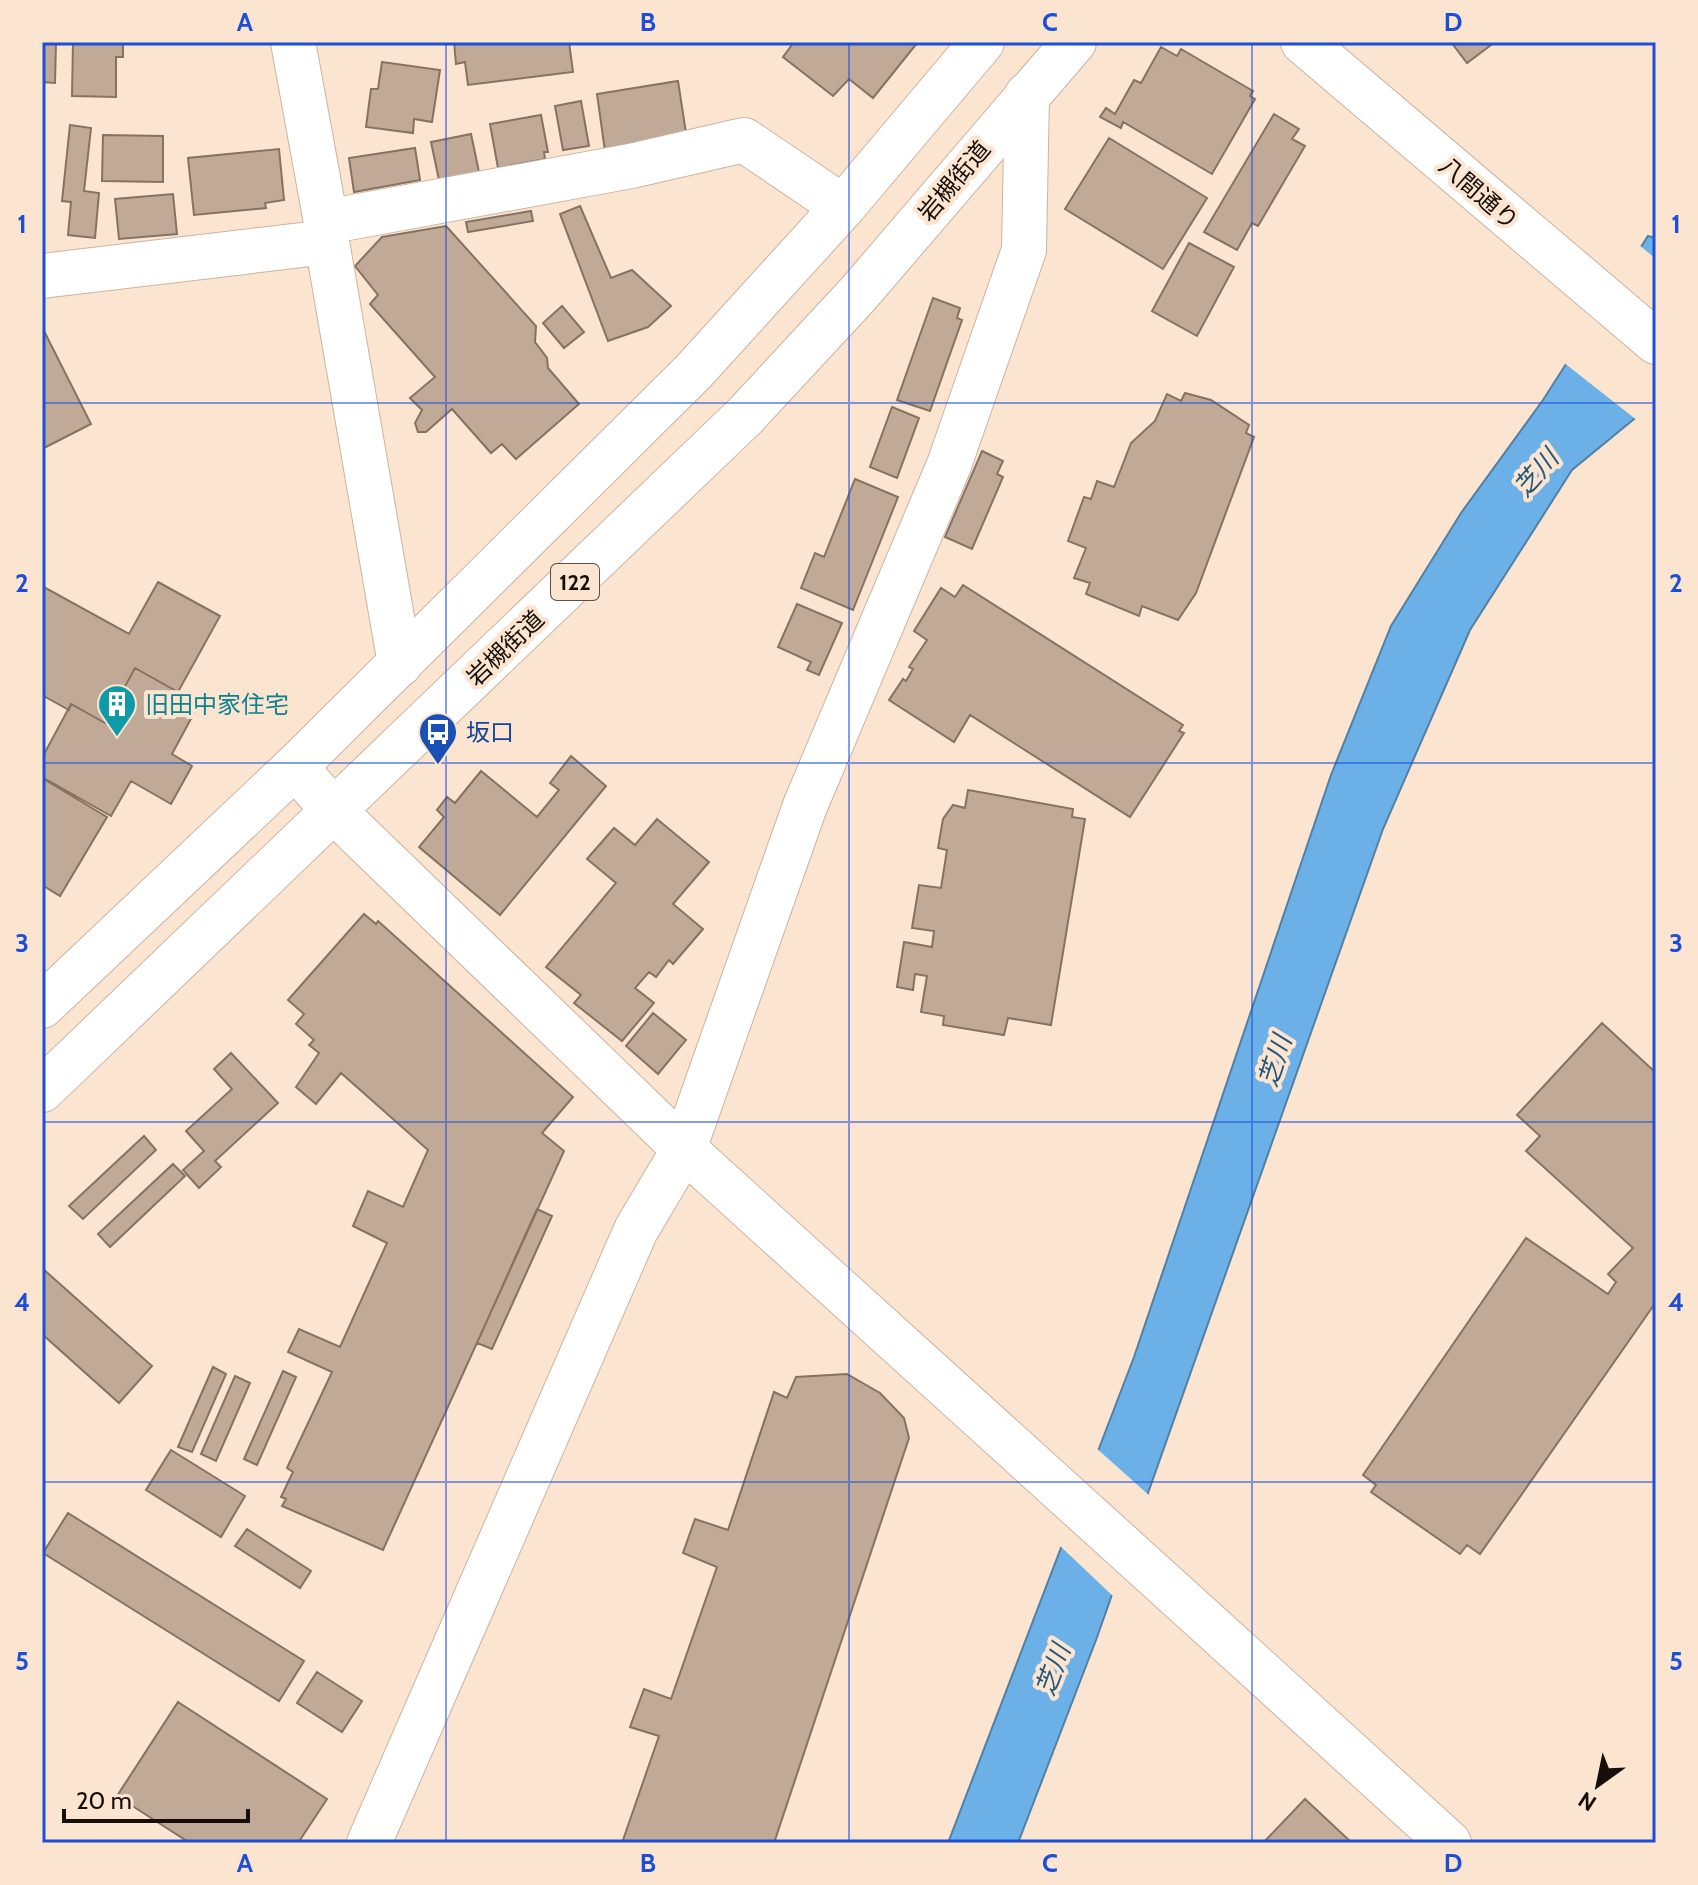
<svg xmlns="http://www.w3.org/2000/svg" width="1698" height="1885" font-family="Cabin,'Noto Sans JP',sans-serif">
  <rect width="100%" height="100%" fill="#fbe4d0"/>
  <path fill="#6bb1e7" stroke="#5280a4" stroke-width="2" d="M1648 236 1656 238V401L1572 470 1470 630 1383 829 1096 1640 1018 1843H948L1134 1357 1331 775 1391 626 1461 513 1543 400Z"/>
  <path fill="#fbe4d0" d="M1638 244 1656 259V406L1638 421 1563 362Z
    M1095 1447 1151 1497 1115 1598 1058 1544Z"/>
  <path fill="#c0aa97" stroke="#867261" stroke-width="2" d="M42 42H56L55 83 42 82Z
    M73 42H123V57H116V97L72 96Z
    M454 42H569L573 72 468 85 465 62 456 64Z
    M794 42H918L873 98 849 79 833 96 783 57Z
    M1451 42H1495L1467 63Z
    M1161 47 1177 56 1181 49 1253 91 1250 96 1255 99 1212 174 1123 122 1121 128 1100 117 1106 108 1115 114 1134 80 1141 83Z
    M382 62 440 70 432 122 414 119 413 133 366 127 371 89H378Z
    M678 81 686 133 605 151 597 94Z
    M581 101 589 146 563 150 555 106Z
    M1274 114 1299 129 1292 139 1305 146 1258 226 1252 223 1237 250 1204 232Z
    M541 115 548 152H544L545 159 498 168 490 124Z
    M70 125 91 128 84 191 99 193 95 238 68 235 71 202 62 201Z
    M471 134 479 172 439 180 431 142Z
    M103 135 163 136V182L102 181Z
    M1109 138 1207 198 1163 269 1065 209Z
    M415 148 420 180 354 192 349 158Z
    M279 149 284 200 265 203 266 208 194 215 188 158Z
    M173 194 177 234 119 239 115 199Z
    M580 206 611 278 632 270 671 306 648 327 608 341 560 214Z
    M531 211 533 221 468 232 466 222Z
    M446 226 536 326 535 342 547 358 548 368 579 404 516 459 502 444 491 453 452 409 426 432H418L415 423 422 410 410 398 435 377 370 304 378 295 355 266 382 237Z
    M1189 243 1234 267 1197 336 1152 311Z
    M933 298 960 308 957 318 962 320 930 411 897 400Z
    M562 306 584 332 564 348 543 323Z
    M42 327 91 424 42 449Z
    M1185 393 1211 400 1249 425 1246 433 1254 437 1196 593 1178 620 1142 606 1139 616 1086 594 1090 583 1074 578 1086 548 1068 541 1084 497 1091 499 1097 481 1114 487 1131 443 1155 421 1167 394 1181 401Z
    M892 407 919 418 897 478 870 467Z
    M982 451 1003 461 997 474 1003 477 972 549 945 537Z
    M855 479 898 497 853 610 801 588 815 553 824 557Z
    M158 582 220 616 178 692 135 668 105 723 71 704 69 710 42 695V586L129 634Z
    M963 585 1183 725 1179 731 1184 733 1130 817 970 715 954 742 889 700 903 679 906 681 913 669 909 667 927 640 914 631 941 588 955 597Z
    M797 604 842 623 819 675 807 670 811 662 778 647Z
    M135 668 199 704 172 754 192 766 171 804 131 781 111 816 42 777V758L71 704 105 723Z
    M571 756 606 786 500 915 419 847 444 817 437 810 447 797 455 803 481 771 537 817 559 790 550 783Z
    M42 778 107 817 60 896 42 885Z
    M968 790 1073 809 1072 817 1085 819 1051 1025 1008 1018 1004 1035 943 1025 944 1016 921 1012 927 976 915 974 913 990 897 987 904 942 932 947 934 931 912 928 919 885 941 888 947 850 938 848 943 819 953 805 965 808Z
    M657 819 709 862 673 904 703 929 673 964 669 960 656 977 649 972 635 988 654 1003 622 1041 574 1003 581 995 546 967 616 883 587 859 614 828 635 845Z
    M364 914 376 924 378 921 573 1097 542 1133 564 1151 383 1550 282 1506 286 1499 281 1497 293 1472 287 1468 332 1372 288 1352 299 1329 340 1347 387 1243 353 1226 368 1191 403 1207 428 1150 341 1073 316 1104 296 1087 319 1053 309 1045 314 1040 296 1024 304 1014 288 1000Z
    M653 1013 686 1040 658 1074 626 1046Z
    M1602 1023 1656 1073V1302L1480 1554 1467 1545 1460 1554 1371 1492 1376 1485 1363 1475 1526 1238 1608 1294 1616 1282 1608 1274 1633 1248 1526 1151 1540 1136 1517 1115Z
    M231 1053 278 1103 215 1161 221 1167 199 1188 183 1170 204 1151 186 1131 232 1089 214 1069Z
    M144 1136 156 1150 83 1219 69 1206Z
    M173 1164 185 1176 110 1247 98 1234Z
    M537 1209 552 1216 492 1349 477 1343Z
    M42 1268 152 1366 119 1403 42 1334Z
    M213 1367 226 1374 192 1452 178 1447Z
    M283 1371 296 1377 257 1465 244 1459Z
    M847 1374 880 1393 904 1418 909 1438 774 1843H622L659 1736 630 1727 644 1689 671 1699 717 1567 683 1553 695 1519 728 1530 774 1392 787 1398 796 1377Z
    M235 1376 250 1383 216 1461 201 1454Z
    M171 1450 245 1496 221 1537 146 1490Z
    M68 1513 304 1661 279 1701 43 1553Z
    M247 1529 311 1571 300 1588 235 1546Z
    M317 1672 362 1701 342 1732 297 1703Z
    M178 1702 327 1799 298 1843H190L117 1796Z
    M1305 1799 1352 1843H1263Z"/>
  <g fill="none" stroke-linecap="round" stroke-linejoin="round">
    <g stroke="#cab4a1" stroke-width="46">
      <path id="minor" d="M326 222 631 166 744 140 843 207
        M327 242 400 664
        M42 276 327 242 326 222 293 42
        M295 767 334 811 684 1149
        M1226 1640 1449 1843
        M369 1843 636 1230 684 1149 805 806 949 465 1024 250 1027 95"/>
    </g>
    <g stroke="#cab4a1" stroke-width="46">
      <path id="tertiary" d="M1303 42 1656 342
        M684 1149 1226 1640"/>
    </g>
    <g stroke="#cab4a1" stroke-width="46">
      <path id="trunk" d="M42 1006 295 767 694 371 843 207 982 42
        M42 1090 745 416 859 293 1074 42"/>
    </g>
    <use href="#minor" stroke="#fff" stroke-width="44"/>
    <use href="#tertiary" stroke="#fff" stroke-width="44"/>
    <use href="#trunk" stroke="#fff" stroke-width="44"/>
  </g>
  <path fill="none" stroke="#1d4ed8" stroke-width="2" stroke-opacity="0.55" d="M446 42V1843M849 42V1843M1252 42V1843M42 403H1656M42 763H1656M42 1122H1656M42 1482H1656"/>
  <defs>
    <g id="building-pin" transform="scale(2)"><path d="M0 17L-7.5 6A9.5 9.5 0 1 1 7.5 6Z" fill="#0f9aa8" stroke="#fbe4d0"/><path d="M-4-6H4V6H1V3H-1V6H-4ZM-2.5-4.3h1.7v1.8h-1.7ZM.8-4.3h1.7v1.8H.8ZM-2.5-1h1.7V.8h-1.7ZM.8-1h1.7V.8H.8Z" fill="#fff"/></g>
    <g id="bus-pin" transform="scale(2)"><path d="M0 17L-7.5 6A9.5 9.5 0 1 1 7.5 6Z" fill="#1a4fb4" stroke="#fbe4d0"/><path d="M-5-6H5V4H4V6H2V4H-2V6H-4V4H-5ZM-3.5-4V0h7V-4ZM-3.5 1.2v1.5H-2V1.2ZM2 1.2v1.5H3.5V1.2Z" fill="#fff"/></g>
  </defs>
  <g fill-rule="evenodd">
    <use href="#building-pin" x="117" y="704"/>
    <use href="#bus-pin" x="438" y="732"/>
  </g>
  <g text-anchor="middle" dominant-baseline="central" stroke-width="8" stroke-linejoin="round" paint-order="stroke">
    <rect fill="#fbe4d0" stroke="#5b4e44" stroke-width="2" x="551" y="564" width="48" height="36" rx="6"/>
    <g font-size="22" font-weight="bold" fill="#160e08">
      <text x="575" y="582">122</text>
    </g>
    <g font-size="24" fill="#160e08" stroke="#fbe4d0">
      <text transform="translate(954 181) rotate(-50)">岩槻街道</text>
      <text transform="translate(1479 193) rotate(41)">八間通り</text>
      <text transform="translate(505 648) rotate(-44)">岩槻街道</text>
    </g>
    <g font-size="24" fill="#0d838f" stroke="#fbe4d0" text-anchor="start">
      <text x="145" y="704">旧田中家住宅</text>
    </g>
    <g font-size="24" fill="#164399" stroke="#fbe4d0" text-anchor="start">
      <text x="466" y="732">坂口</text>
    </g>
    <g font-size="26" font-style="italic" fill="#24577c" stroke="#fbe4d0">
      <text transform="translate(1536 473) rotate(-49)">芝川</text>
      <text transform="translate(1275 1061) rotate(-72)">芝川</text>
      <text transform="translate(1053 1670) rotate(-70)">芝川</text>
    </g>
  </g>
  <rect width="1698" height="1885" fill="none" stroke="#fbe4d0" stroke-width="88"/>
  <g transform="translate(1598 1785) rotate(213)" stroke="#fbe4d0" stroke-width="6" paint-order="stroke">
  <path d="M0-6L14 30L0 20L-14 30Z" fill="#160e08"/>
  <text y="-12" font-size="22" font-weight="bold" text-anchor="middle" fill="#160e08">N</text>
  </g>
  <path d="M64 1809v12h184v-12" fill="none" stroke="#160e08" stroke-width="4"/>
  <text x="76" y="1809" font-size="24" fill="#160e08" stroke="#fbe4d0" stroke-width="6" paint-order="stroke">20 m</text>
  <rect x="44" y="44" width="1610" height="1797" fill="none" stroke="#1d4ed8" stroke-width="3"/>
  <g font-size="26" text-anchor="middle" font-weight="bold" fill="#1d4ed8">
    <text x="245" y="31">A</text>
    <text x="648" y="31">B</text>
    <text x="1050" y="31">C</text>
    <text x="1453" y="31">D</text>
    <text x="22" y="233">1</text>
    <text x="1676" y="233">1</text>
    <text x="22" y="592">2</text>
    <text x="1676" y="592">2</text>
    <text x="22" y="952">3</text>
    <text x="1676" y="952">3</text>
    <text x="22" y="1311">4</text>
    <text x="1676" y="1311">4</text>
    <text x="22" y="1670">5</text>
    <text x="1676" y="1670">5</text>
    <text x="245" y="1872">A</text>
    <text x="648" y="1872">B</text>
    <text x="1050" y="1872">C</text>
    <text x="1453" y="1872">D</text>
  </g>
</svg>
